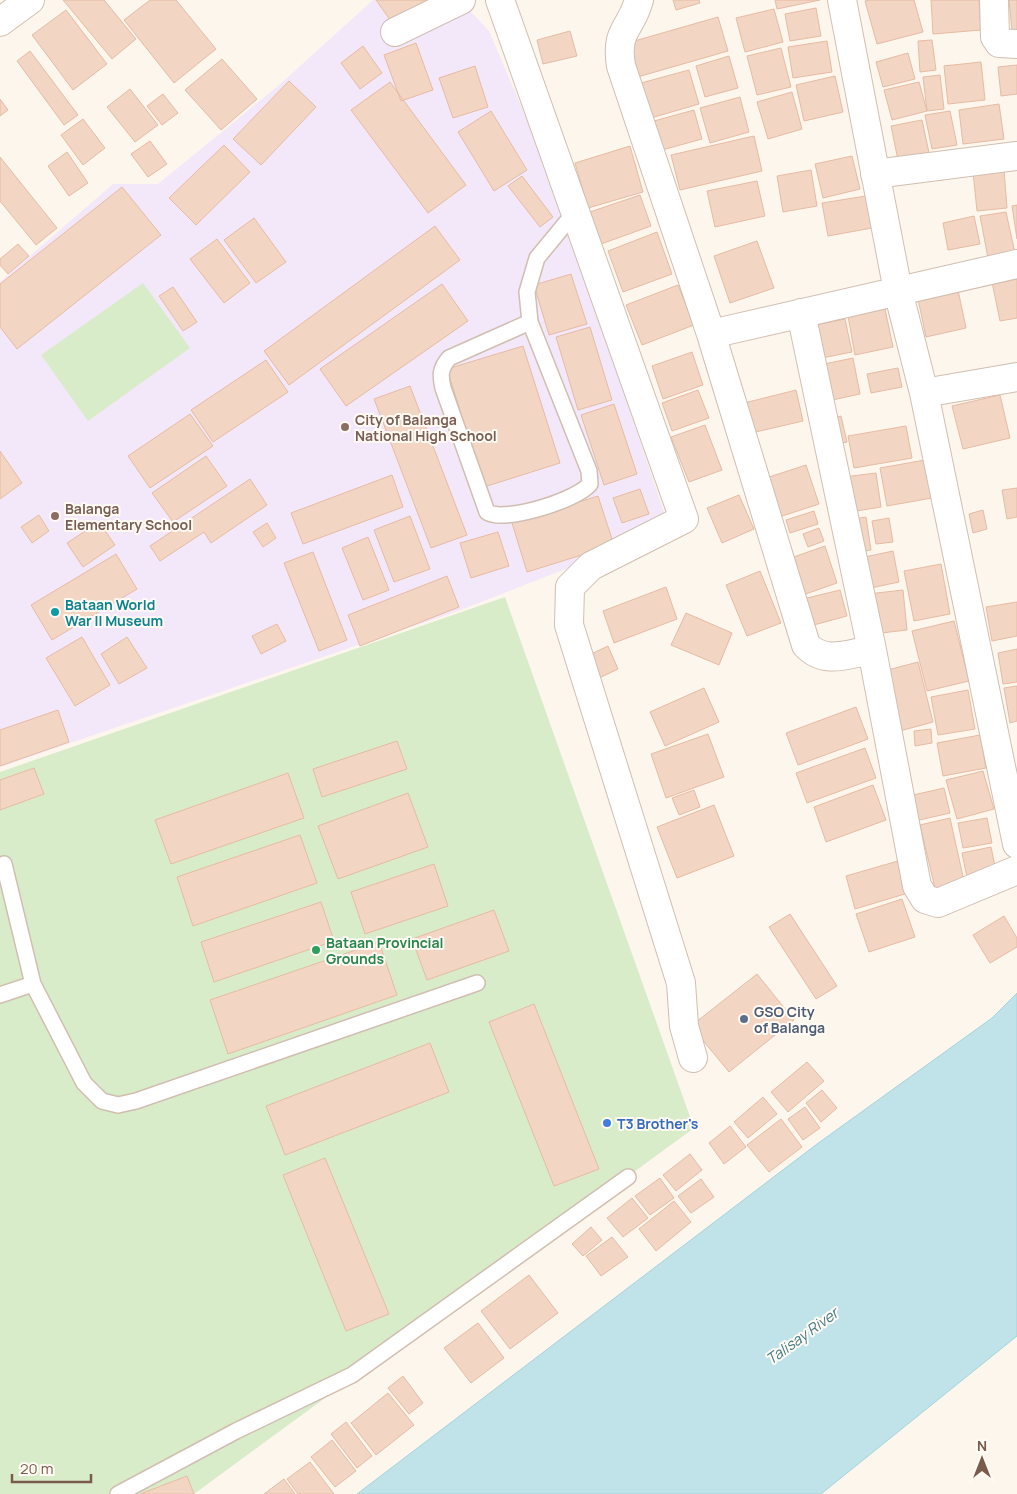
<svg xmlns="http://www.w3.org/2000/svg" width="1017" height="1494" font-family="Manrope,sans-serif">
  <rect width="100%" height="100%" fill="#fdf6ec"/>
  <path fill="#f3e8fa" d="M373 0H460L489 31 549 171 665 515 617 549 458 611 0 767V282L113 184H158L278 86Z"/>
  <path fill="#d8ecc9" d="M143 283 190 348 88 421 41 355Z
    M505 597 694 1128 194 1494H0V772Z"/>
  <path fill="#bfe3e8" stroke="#a5d3da" d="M1017 993V1336L821 1494H357L817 1144 992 1018Z"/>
  <path fill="#f3d5c3" stroke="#e6bba3" d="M63 0H104L136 39 112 59Z
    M150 0H176L216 49 174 83 124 20Z
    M376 0H429L431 3 395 27Z
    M673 0H699L700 3 676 10Z
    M775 0H820L777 9Z
    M869 0H914L923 32 877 44 865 1Z
    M931 0H979L981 30 933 34Z
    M1009 0H1017V31H1012Z
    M816 8 821 36 790 41 785 14Z
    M774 9 783 42 745 52 736 18Z
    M66 10 107 64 73 90 32 35Z
    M718 17 728 51 634 78 624 44Z
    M570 31 577 56 543 64 537 40Z
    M932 40 936 70 920 72 918 41Z
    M827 41 832 72 793 78 788 47Z
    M416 43 433 90 401 101 384 55Z
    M363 46 382 73 360 89 341 63Z
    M781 48 791 87 757 95 747 56Z
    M30 51 78 115 64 125 17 61Z
    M908 53 915 79 883 87 876 62Z
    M729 56 738 88 705 97 696 66Z
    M222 59 257 99 221 130 185 90Z
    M981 62 985 100 948 104 944 66Z
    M1017 65V94L1001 96 998 67Z
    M475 66 488 107 453 118 439 78Z
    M689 70 699 104 651 118 641 83Z
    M940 75 944 109 927 111 923 77Z
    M835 76 843 112 804 121 796 85Z
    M289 81 316 107 261 165 233 139Z
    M390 82 466 185 428 213 351 110Z
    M919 82 927 111 892 120 884 90Z
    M130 89 158 125 135 142 107 107Z
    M792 92 802 129 768 139 757 102Z
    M163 94 178 113 162 125 147 106Z
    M740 97 749 132 710 143 700 108Z
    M0 99 8 110 0 116Z
    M999 104 1004 139 963 144 959 110Z
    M694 110 702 139 662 150 654 121Z
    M491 111 527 170 494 191 458 132Z
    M950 111 957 145 932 149 925 115Z
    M83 119 105 148 83 165 61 135Z
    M922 120 929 153 898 160 891 126Z
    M754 136 762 171 680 190 671 155Z
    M150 141 167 164 148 177 131 154Z
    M224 145 250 172 196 225 169 198Z
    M630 146 643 192 588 208 575 163Z
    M67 152 88 183 69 196 48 166Z
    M852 156 860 189 823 198 815 164Z
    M0 157 57 228 36 245 0 201Z
    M811 170 817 206 783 212 777 176Z
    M1004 170 1007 208 977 211 973 172Z
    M522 176 553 217 540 227 508 186Z
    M757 181 765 216 715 227 707 191Z
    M122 187 161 235 17 349 0 327V284Z
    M640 195 651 226 601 244 590 212Z
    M866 196 872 228 828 236 822 203Z
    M1017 205V239L1012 206Z
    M1006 212 1015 253 988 258 980 216Z
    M974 216 980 244 948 250 943 223Z
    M254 218 286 262 256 283 224 240Z
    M435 226 460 260 289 385 264 351Z
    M657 232 672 274 623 292 608 251Z
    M217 239 250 283 224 303 190 259Z
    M757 241 774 288 730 303 714 256Z
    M18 244 29 256 8 274 0 265V259Z
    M571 274 587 324 549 335 534 285Z
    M1017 277V318L1000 321 992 282Z
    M442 284 468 321 346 406 320 369Z
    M678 285 694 325 642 345 626 305Z
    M173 287 197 322 183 331 159 296Z
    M958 290 966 328 926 337 918 299Z
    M885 309 893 347 855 355 848 316Z
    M845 319 852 352 817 359 810 326Z
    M590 327 612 400 578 410 556 337Z
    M523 346 560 463 484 487 447 369Z
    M692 352 703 385 663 399 652 366Z
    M853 358 860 394 823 402 815 366Z
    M266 360 288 392 213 442 191 410Z
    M898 368 902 387 871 393 867 374Z
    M410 386 467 535 431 548 374 399Z
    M698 390 709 418 672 431 662 403Z
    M796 390 803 421 747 434 740 404Z
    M1000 395 1010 438 963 449 952 406Z
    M614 404 637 474 604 485 581 415Z
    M190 414 213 446 150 488 128 456Z
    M841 416 847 442 832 445 825 420Z
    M705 425 722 470 689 482 671 437Z
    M906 426 912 458 854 468 848 436Z
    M0 451 22 483 0 499Z
    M206 456 227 486 173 522 152 493Z
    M925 460 932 498 887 506 880 468Z
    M806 465 819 504 776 518 763 479Z
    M876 473 881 507 850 512 844 477Z
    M392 475 403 507 303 544 291 513Z
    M250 479 267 505 211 543 204 532 160 561 150 546Z
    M1017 488V517L1007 519 1002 490Z
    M640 489 649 514 622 523 613 498Z
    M739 495 754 529 722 543 707 508Z
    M598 496 614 545 527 572 512 523Z
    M983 510 987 529 973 533 969 514Z
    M814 511 818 524 790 533 786 520Z
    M39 515 49 531 32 543 21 527Z
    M410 516 430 569 394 582 374 530Z
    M866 517 871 550 854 553 849 520Z
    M889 518 893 542 876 544 872 521Z
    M99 522 115 545 83 567 67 543Z
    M267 523 276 538 263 547 253 532Z
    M819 528 824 541 808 547 803 534Z
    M498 532 509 566 471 578 460 543Z
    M368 537 389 590 363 600 342 548Z
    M825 546 837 583 800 596 788 559Z
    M893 551 899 582 866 589 860 558Z
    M313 552 347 640 319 651 284 563Z
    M116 554 137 589 52 640 31 605Z
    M941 564 950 614 914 621 904 571Z
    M760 571 781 623 747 636 726 585Z
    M447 576 459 607 360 646 348 615Z
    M666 587 677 619 614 643 603 611Z
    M840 590 847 616 810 626 803 599Z
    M903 590 907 630 873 634 868 594Z
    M1017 602V636L992 641 986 607Z
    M686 613 732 633 719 665 671 645Z
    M954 621 969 681 927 691 912 631Z
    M277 624 286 641 261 654 252 636Z
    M82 637 110 685 75 706 46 658Z
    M127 637 147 668 119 684 101 654Z
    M608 646 618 669 595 680 585 657Z
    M1017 649V682L1003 684 998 653Z
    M918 662 933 722 896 732 880 672Z
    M1017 686V721L1010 723 1004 688Z
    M704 688 719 722 665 746 650 712Z
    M968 690 975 729 938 735 931 697Z
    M856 707 868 739 798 765 786 733Z
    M58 710 69 742 0 766V730Z
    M931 729 932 743 915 746 914 731Z
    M708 734 724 777 666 798 651 754Z
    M980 735 986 768 943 776 937 743Z
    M397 741 407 769 322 797 313 769Z
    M865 748 876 778 807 803 796 773Z
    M34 768 44 794 0 810V780Z
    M983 771 994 809 957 819 946 780Z
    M288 773 304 818 171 864 155 820Z
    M873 785 886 820 826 842 814 807Z
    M944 788 950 813 915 821 909 796Z
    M694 790 700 807 679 815 672 798Z
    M408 793 428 847 338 879 318 826Z
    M714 805 734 856 677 878 657 827Z
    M950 818 964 881 935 888 920 825Z
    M987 818 992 843 963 848 958 823Z
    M300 835 317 883 193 926 177 877Z
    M991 847 996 871 967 877 962 853Z
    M898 861 908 893 855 909 846 876Z
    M434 864 448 906 365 934 351 892Z
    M902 899 915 937 869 952 856 914Z
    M321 902 334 941 214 982 201 942Z
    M494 910 509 951 427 980 412 939Z
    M790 914 837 986 816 999 769 927Z
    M1004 916 1017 938V947L990 963 973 935Z
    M379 942 397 995 228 1054 210 1000Z
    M757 974 794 1020 729 1072 691 1026Z
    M534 1004 599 1169 554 1186 489 1022Z
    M430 1043 449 1092 285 1155 266 1106Z
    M807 1062 824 1081 788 1112 771 1092Z
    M822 1090 837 1108 821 1122 806 1103Z
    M763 1097 777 1114 748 1138 734 1122Z
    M805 1107 820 1128 803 1140 788 1119Z
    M781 1119 802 1147 769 1172 747 1145Z
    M730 1126 746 1147 724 1164 709 1143Z
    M690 1154 702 1170 676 1191 663 1175Z
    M325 1158 389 1314 346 1331 283 1175Z
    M660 1178 674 1198 650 1215 635 1196Z
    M701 1179 714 1197 691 1213 678 1196Z
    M632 1198 648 1218 623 1237 607 1218Z
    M674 1201 691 1222 656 1251 639 1229Z
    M591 1227 602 1240 583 1256 572 1244Z
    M612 1237 628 1257 601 1276 586 1256Z
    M529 1275 558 1313 510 1349 481 1311Z
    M478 1323 504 1358 471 1383 444 1348Z
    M403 1376 423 1403 409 1414 388 1388Z
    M388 1393 414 1425 376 1455 351 1423Z
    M346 1422 372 1456 357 1468 331 1434Z
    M332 1440 356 1471 335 1487 311 1457Z
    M310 1462 334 1494H298L287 1479Z
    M187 1476 194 1494H140Z
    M284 1479 295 1494H264Z"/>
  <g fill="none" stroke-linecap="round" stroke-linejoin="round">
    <g stroke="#d1beb0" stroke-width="18">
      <path id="service" d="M530 322 449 358C440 369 440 375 443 388L487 512C505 523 577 500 590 484L589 471 530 322 527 292 537 258 575 212
        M4 864 33 984 84 1083 102 1101 118 1105 136 1101 477 983
        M0 995 33 984
        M118 1494 236 1431 352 1375 628 1177"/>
    </g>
    <g stroke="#d1beb0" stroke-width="30">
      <path id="minor" d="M500 0 684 519 591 566 570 587 569 625 681 983 684 1026 693 1058
        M639 0C631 30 615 29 621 66L711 334 806 645C825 665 847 654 872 650
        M842 0 898 291 924 393 1017 844
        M994 0 995 37 999 43 1017 44
        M395 32 461 0
        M875 174 1017 156
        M801 313 872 650 917 886 925 899 938 903 1017 870
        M711 334 1017 264
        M924 393 1017 377"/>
    </g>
    <g stroke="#d1beb0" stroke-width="30">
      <path id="tertiary" d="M0 22 30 0"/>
    </g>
    <use href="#service" stroke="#fff" stroke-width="15"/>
    <use href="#minor" stroke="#fff" stroke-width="28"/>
    <use href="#tertiary" stroke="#fff" stroke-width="28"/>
  </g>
  <g fill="#8d6e63" stroke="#fffaf3" stroke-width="2">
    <circle cx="345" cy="427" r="5"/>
    <circle cx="55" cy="516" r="5"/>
  </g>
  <circle fill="#0f9aa8" stroke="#fffaf3" stroke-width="2" cx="55" cy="612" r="5"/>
  <circle fill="#2e9e5b" stroke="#fffaf3" stroke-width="2" cx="316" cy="950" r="5"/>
  <circle fill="#5c6f8a" stroke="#fffaf3" stroke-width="2" cx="744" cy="1019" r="5"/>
  <circle fill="#3f7fe0" stroke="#fffaf3" stroke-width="2" cx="607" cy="1123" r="5"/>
  <g text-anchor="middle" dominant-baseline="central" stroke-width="4" stroke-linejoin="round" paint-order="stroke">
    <g font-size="14" font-weight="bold" fill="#785e54" stroke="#fffaf3" text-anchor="start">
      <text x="355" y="419">City of Balanga<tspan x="355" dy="16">National High School</tspan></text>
      <text x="65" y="508">Balanga<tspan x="65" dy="16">Elementary School</tspan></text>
    </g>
    <g font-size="14" font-weight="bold" fill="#0d838f" stroke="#fffaf3" text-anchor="start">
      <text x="65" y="604">Bataan World<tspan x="65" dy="16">War II Museum</tspan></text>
    </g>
    <g font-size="14" font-weight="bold" fill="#27864d" stroke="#fffaf3" text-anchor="start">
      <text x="326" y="942">Bataan Provincial<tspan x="326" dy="16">Grounds</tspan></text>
    </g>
    <g font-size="14" font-weight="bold" fill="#4e5e75" stroke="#fffaf3" text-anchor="start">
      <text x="754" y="1011">GSO City<tspan x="754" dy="16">of Balanga</tspan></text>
    </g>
    <g font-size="14" font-weight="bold" fill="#366cbe" stroke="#fffaf3" text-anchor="start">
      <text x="617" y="1123">T3 Brother's</text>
    </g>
    <g font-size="15" font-style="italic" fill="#437c86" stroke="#fffaf3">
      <text transform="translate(802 1336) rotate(-36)">Talisay River</text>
    </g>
  </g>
  <g transform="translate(982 1459)" stroke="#fffaf3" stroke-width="4" paint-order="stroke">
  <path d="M0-4L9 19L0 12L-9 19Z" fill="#7a5c4d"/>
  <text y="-8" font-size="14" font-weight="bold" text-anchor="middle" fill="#7a5c4d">N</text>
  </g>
  <path d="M12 1474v8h79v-8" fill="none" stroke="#7a5c4d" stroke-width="2.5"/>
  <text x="20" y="1474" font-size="15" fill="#7a5c4d" stroke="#fffaf3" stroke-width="4" paint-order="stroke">20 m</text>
</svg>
